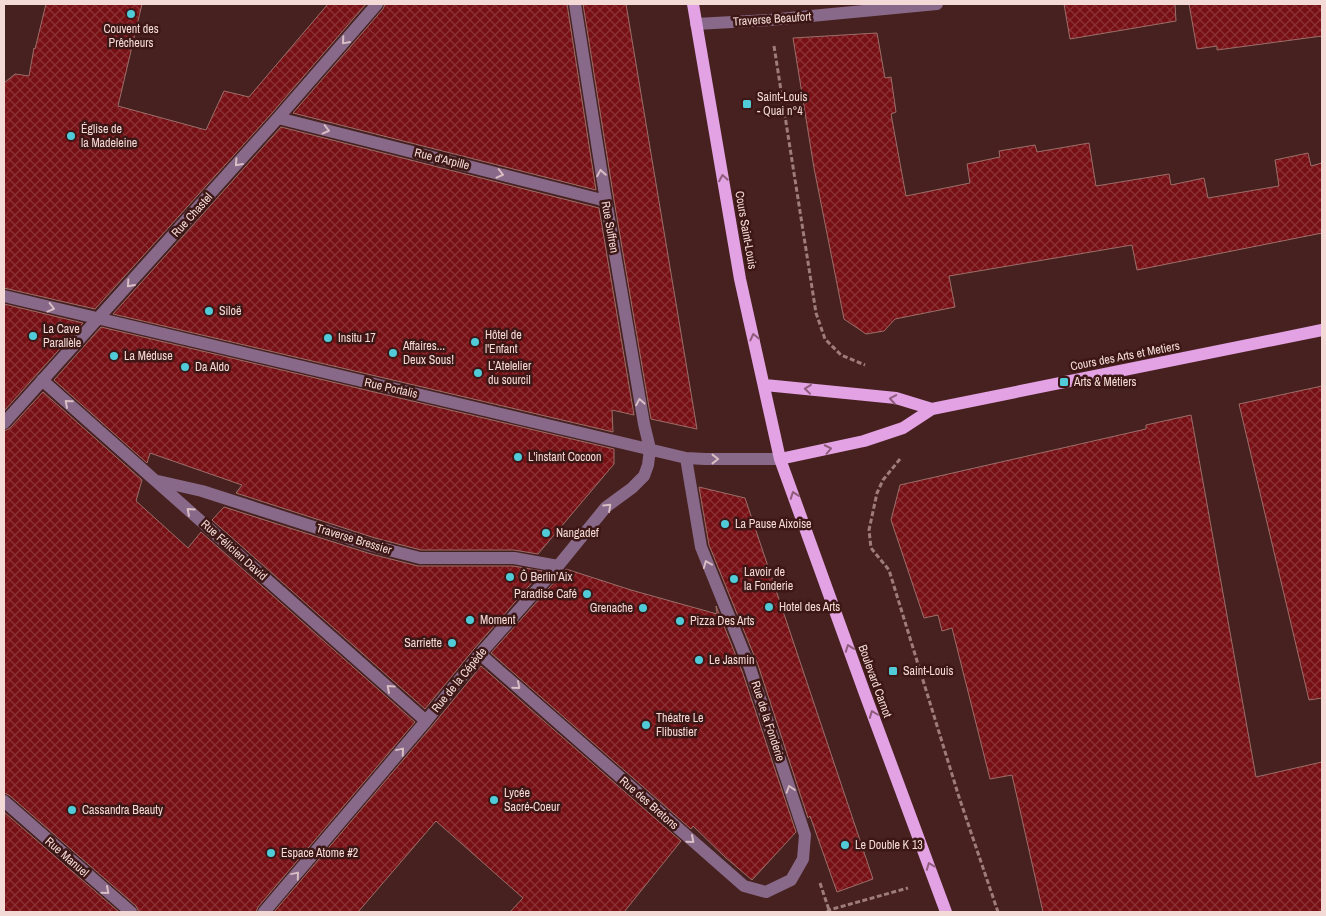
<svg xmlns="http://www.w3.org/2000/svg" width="1326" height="916" font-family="'Archivo Narrow',sans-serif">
  <defs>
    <pattern id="building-cross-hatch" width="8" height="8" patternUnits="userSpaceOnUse" patternTransform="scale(1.25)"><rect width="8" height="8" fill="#771015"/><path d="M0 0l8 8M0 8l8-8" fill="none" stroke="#8b3236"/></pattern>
  </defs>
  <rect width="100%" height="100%" fill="#47211f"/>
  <path fill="url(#building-cross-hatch)" stroke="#9b6e69" d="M46 4H142L118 106 206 130 224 91 249 97 328 4H366L272 113 95 309 4 288V83L15 74 29 76 34 48 35 49Z
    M385 4H567L596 190 293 113 383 9Z
    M583 4H626L697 429 651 419 614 200Z
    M1064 4H1175L1176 21 1070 39Z
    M1189 4H1322V36L1217 50V46L1197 49Z
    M877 33 885 78 891 77 896 112 891 114 906 196 970 183 967 164 1000 157 999 151 1035 145 1037 152 1089 143 1096 186 1169 174 1171 185 1204 178 1208 198 1279 186 1275 160 1308 153 1311 166 1322 163V233L1137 270 1132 245 949 276 955 307 895 319 884 331 866 334 844 319 814 168 793 38Z
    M281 127 599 208 634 415 612 410 613 432 113 314Z
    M4 304 83 323 4 411Z
    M101 327 614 449V464L538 554 514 550H421L375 538 236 493 242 485 150 453 147 463 54 380Z
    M1322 386V698L1309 700 1239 404Z
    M43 392 142 480 136 501 188 548 201 532 415 722 258 907 256 912H139L136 906 9 795 4 793V431L10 428Z
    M1191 415 1256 777 1322 762V912H1043L1012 775 990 779 952 628 942 631 938 615 924 618 891 520 900 485 1146 429V425Z
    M699 487 745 498 873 879 837 892 810 816 808 818 758 665 709 545Z
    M224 507 371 554 418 566H513L542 571 474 649 425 709 212 520Z
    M566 569 631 590 717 614 716 606 742 671 796 832 752 880 725 857 693 826 691 829 491 653Z
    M481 666 681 841 624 912H510L523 898 436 821 358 912H274L432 726Z
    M4 812 119 912H4Z"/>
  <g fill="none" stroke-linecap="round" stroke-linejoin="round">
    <path stroke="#9d7c7a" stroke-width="3" stroke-dasharray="5 2.5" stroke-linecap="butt" d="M774 46 816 313 825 339 841 355 865 365
      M900 459 883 480 877 493 869 530 871 548 889 570 959 797 998 912
      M820 883 829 910
      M827 912 829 910 908 888"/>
    <path stroke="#886989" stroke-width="12" d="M696 24 769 20 937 4
      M278 118 606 201
      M4 296 686 458 705 459H780
      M42 380 426 721
      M4 423 278 118 377 4
      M158 481 202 491 373 546 420 558H514L558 566
      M480 654 744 886 766 892 791 880 803 859 805 835 750 668 701 547 686 458
      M4 801 131 912
      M264 912 426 721 480 654 558 566 606 507 632 488 644 476 648 465 650 449 644 424 606 201 575 4"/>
    <path stroke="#e2a2e4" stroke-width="12" d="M693 4 740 279 780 459 865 694 946 912
      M765 385 896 398 932 409
      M780 459 864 441 903 428 932 409 1322 330"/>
  </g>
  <defs><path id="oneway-chevron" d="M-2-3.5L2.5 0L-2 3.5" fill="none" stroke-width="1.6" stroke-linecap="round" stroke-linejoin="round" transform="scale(1.25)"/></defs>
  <g stroke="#d9bec4">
    <use href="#oneway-chevron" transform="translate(345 41) rotate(131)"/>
    <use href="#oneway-chevron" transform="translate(326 130) rotate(14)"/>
    <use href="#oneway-chevron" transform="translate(238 163) rotate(132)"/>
    <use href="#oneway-chevron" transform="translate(601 173) rotate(-99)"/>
    <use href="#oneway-chevron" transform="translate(500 174) rotate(14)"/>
    <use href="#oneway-chevron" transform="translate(130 284) rotate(132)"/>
    <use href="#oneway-chevron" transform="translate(51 308) rotate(14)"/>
    <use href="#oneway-chevron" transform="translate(640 402) rotate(-100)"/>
    <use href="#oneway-chevron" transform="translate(68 403) rotate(-139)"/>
    <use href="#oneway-chevron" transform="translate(715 459)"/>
    <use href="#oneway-chevron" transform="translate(608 507) rotate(-43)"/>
    <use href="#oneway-chevron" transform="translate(190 511) rotate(-138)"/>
    <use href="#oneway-chevron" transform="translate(707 564) rotate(-112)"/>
    <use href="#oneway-chevron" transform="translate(517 686) rotate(41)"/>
    <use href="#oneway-chevron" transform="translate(390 688) rotate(-138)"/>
    <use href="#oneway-chevron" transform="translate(401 751) rotate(-50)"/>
    <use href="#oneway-chevron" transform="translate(790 789) rotate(-108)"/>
    <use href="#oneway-chevron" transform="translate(691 840) rotate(41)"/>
    <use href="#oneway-chevron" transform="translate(296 875) rotate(-50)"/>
    <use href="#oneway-chevron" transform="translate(106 891) rotate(41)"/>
  </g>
  <g stroke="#8f5c7c">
    <use href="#oneway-chevron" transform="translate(723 178) rotate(-100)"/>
    <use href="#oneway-chevron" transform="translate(754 337) rotate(-103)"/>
    <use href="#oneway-chevron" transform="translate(808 389) rotate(-174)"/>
    <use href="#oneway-chevron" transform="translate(893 399) rotate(-170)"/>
    <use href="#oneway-chevron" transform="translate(828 449) rotate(-12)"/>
    <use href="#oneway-chevron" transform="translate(794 495) rotate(-110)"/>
    <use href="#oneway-chevron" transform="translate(849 648) rotate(-110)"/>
    <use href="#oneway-chevron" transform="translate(873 714) rotate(-111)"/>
    <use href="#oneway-chevron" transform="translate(930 866) rotate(-111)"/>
  </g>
  <g fill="#52cbd9" stroke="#3c1715" stroke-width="2">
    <circle cx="131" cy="14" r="5"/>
    <rect x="742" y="99" width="10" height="10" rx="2.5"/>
    <circle cx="71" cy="136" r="5"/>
    <circle cx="209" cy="311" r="5"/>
    <circle cx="33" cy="336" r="5"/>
    <circle cx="328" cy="338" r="5"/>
    <circle cx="475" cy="342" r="5"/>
    <circle cx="393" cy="353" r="5"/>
    <circle cx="114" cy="356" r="5"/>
    <circle cx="185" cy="367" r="5"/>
    <circle cx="478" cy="373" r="5"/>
    <rect x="1059" y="377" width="10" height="10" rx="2.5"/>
    <circle cx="518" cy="457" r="5"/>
    <circle cx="725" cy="524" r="5"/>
    <circle cx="546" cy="533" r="5"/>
    <circle cx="510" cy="577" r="5"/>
    <circle cx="734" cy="579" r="5"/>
    <circle cx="587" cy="594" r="5"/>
    <circle cx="769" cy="607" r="5"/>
    <circle cx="643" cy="608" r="5"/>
    <circle cx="470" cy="620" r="5"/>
    <circle cx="680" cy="621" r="5"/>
    <circle cx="452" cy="643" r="5"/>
    <circle cx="699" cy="660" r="5"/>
    <rect x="888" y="666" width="10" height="10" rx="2.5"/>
    <circle cx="646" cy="725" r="5"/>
    <circle cx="494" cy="800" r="5"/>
    <circle cx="72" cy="810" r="5"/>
    <circle cx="845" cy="845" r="5"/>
    <circle cx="271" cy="853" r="5"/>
  </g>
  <g text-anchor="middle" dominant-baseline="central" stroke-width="5" stroke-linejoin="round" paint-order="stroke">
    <g font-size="12" fill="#f4dad7" stroke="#3c1715">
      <text transform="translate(772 19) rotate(-4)">Traverse Beaufort</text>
      <text transform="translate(442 159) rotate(14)">Rue d'Arpille</text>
      <text transform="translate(192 215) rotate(-48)">Rue Chastel</text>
      <text transform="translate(610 227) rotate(80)">Rue Suffren</text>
      <text transform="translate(746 230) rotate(80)">Cours Saint-Louis</text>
      <text transform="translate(1125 356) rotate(-11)">Cours des Arts et Metiers</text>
      <text transform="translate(391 388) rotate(13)">Rue Portalis</text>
      <text transform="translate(354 539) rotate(17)">Traverse Bressier</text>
      <text transform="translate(234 550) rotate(42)">Rue Félicien David</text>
      <text transform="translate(459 680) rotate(-51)">Rue de la Cépède</text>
      <text transform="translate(875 681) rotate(70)">Boulevard Carnot</text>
      <text transform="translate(768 721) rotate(72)">Rue de la Fonderie</text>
      <text transform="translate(649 803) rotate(41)">Rue des Bretons</text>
      <text transform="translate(67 857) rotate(41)">Rue Manuel</text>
    </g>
    <g font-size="12" fill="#f4dad7" stroke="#3c1715" text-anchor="start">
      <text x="131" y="29" text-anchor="middle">Couvent des<tspan x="131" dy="14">Prêcheurs</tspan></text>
      <text x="757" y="97">Saint-Louis<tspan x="757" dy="14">- Quai n°4</tspan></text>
      <text x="81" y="129">Église de<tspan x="81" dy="14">la Madeleine</tspan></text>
      <text x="219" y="311">Siloë</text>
      <text x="43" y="329">La Cave<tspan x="43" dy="14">Parallèle</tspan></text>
      <text x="485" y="335">Hôtel de<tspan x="485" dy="14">l'Enfant</tspan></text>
      <text x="338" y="338">Insitu 17</text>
      <text x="403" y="346">Affaires...<tspan x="403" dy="14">Deux Sous!</tspan></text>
      <text x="124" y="356">La Méduse</text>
      <text x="488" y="366">L’Atelelier<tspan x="488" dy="14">du sourcil</tspan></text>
      <text x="195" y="367">Da Aldo</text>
      <text x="1074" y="382">Arts &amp; Métiers</text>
      <text x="528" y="457">L'instant Cocoon</text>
      <text x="735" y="524">La Pause Aixoise</text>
      <text x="556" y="533">Nangadef</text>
      <text x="744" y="572">Lavoir de<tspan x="744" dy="14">la Fonderie</tspan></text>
      <text x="520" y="577">Ô Berlin’Aix</text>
      <text x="577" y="594" text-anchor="end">Paradise Café</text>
      <text x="779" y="607">Hotel des Arts</text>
      <text x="633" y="608" text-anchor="end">Grenache</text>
      <text x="480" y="620">Moment</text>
      <text x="690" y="621">Pizza Des Arts</text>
      <text x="442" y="643" text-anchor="end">Sarriette</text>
      <text x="709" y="660">Le Jasmin</text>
      <text x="903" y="671">Saint-Louis</text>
      <text x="656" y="718">Théatre Le<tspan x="656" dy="14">Flibustier</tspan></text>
      <text x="504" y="793">Lycée<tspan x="504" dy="14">Sacré-Coeur</tspan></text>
      <text x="82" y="810">Cassandra Beauty</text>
      <text x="855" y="845">Le Double K 13</text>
      <text x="281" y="853">Espace Atome #2</text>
    </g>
  </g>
  <rect width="1326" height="916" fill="none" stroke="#f4dad7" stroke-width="10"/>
</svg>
